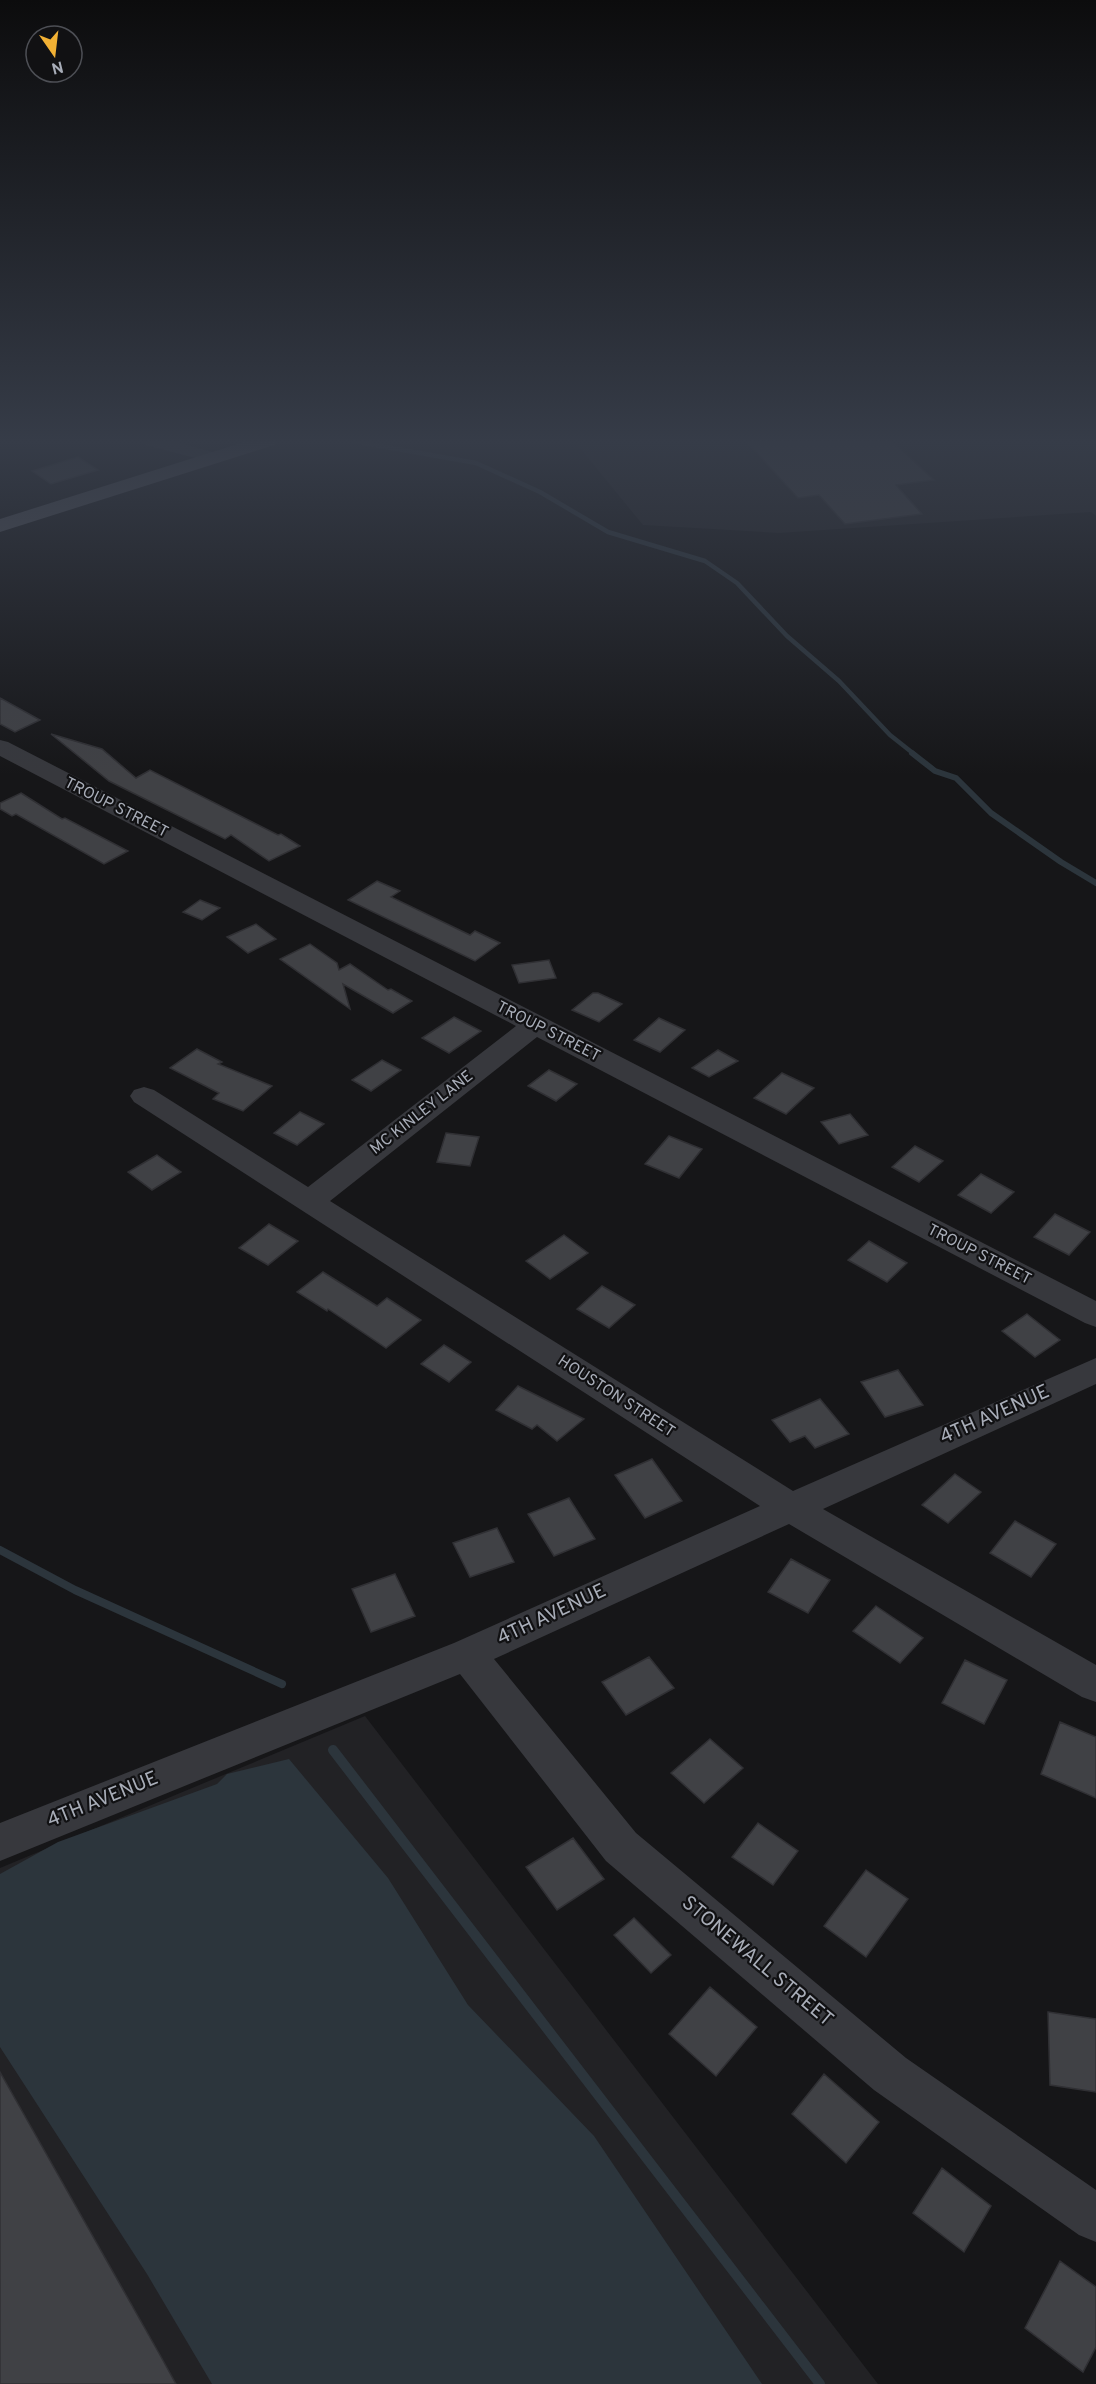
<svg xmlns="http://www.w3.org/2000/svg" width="1096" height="2384" font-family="Overpass,sans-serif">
  <rect width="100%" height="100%" fill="#161618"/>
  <path fill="#222225" d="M574 441H1096V516L1091 512 779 533 643 525Z
    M365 1716 878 2384H0V1868Z"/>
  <path fill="#2c353c" d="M289 1759 388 1878 468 2005 594 2136 762 2384H212L147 2274 0 2047V1874L58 1842 217 1784 227 1774Z"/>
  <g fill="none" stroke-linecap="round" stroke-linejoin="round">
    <path stroke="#2c353c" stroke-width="4.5" d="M352 441 476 463 540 492 608 532 705 561 737 583 787 636 839 681 890 735 914 754"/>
    <path stroke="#2c353c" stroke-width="6" d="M912 753 935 771 956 778 991 813 1061 862 1096 883"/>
    <path stroke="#2c353c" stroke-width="8" d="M0 1550 75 1590 282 1684"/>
    <path stroke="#2c353c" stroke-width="10" d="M333 1750 820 2384"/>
  </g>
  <path fill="#404145" stroke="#303034" stroke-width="1.5" d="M746 441H892L934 480 896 485 922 514 845 524 819 495 798 498Z
    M78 457 98 470 51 484 32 471Z
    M0 698 40 720 15 732 0 724Z
    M51 734 102 749 136 778 150 770 278 835 281 834 300 846 269 861 231 835 225 839 109 781Z
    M21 793 62 819 65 818 128 851 104 864 16 814 12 816 0 809V803Z
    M377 881 400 891 391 897 470 935 475 931 500 943 475 961 348 900Z
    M200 900 220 908 202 920 183 912Z
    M256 924 276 939 248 953 227 937Z
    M310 944 337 963 339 970 350 964 388 990 391 989 412 1001 393 1013 343 984 350 1009 280 959Z
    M549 960 556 978 519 983 512 965Z
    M593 993H598L622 1004 599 1022 572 1010Z
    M454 1017 481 1031 449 1053 422 1038Z
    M659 1018 685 1030 660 1052 634 1040Z
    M197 1049 222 1062 218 1064 272 1086 243 1111 213 1099 219 1093 170 1068Z
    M718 1050 738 1061 709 1077 692 1068Z
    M382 1060 401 1070 371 1091 352 1080Z
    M549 1070 577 1084 556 1101 528 1086Z
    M782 1073 814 1088 786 1114 754 1098Z
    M300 1112 324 1124 297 1145 274 1133Z
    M850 1114 868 1135 839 1144 821 1122Z
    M446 1133 479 1137 470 1166 437 1162Z
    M669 1136 702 1149 679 1178 645 1164Z
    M915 1146 943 1161 919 1182 892 1167Z
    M157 1155 181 1172 152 1190 128 1172Z
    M981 1174 1014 1192 991 1213 958 1195Z
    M1055 1214 1090 1232 1069 1255 1034 1237Z
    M269 1224 298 1241 268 1265 239 1248Z
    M564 1235 588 1253 550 1279 526 1261Z
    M869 1241 907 1263 887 1282 848 1260Z
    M323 1272 377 1306 387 1298 421 1320 386 1348 328 1309 327 1311 297 1292Z
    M602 1286 635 1305 609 1328 577 1309Z
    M1027 1314 1060 1340 1035 1357 1002 1331Z
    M444 1345 471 1362 449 1382 421 1364Z
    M898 1370 923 1405 885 1417 861 1382Z
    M518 1386 584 1419 557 1441 537 1425 532 1429 496 1410Z
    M820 1399 849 1434 815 1448 805 1436 790 1442 772 1420Z
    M652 1459 682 1501 645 1518 615 1475Z
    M955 1474 981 1492 948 1523 922 1505Z
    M569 1498 595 1539 554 1556 528 1514Z
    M1015 1521 1056 1544 1031 1577 990 1553Z
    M497 1528 514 1562 470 1577 453 1543Z
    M791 1559 830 1580 808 1613 768 1592Z
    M395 1574 415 1616 371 1632 352 1589Z
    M876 1606 923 1638 900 1663 853 1631Z
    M649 1657 674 1688 626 1715 602 1682Z
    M965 1660 1007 1680 984 1724 942 1703Z
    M1060 1722 1096 1737V1798L1041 1774Z
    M710 1739 743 1768 704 1803 671 1773Z
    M758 1823 798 1851 773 1885 732 1857Z
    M573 1838 604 1879 557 1910 526 1867Z
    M866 1870 908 1899 866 1957 824 1926Z
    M634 1918 671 1955 651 1973 614 1935Z
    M710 1987 757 2027 716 2076 669 2034Z
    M1048 2012 1096 2019V2092L1050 2085Z
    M0 2072 160 2355 176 2384H0Z
    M824 2074 879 2122 846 2163 792 2114Z
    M942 2168 991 2206 964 2252 913 2213Z
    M1060 2261 1096 2287V2347L1083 2372 1025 2328Z"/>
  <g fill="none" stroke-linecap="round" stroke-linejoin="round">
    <path fill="#37383d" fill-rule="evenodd" d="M143 441H172L220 454 223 458 220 462 214 463 146 445Z
      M0 740 8 742 1096 1301V1327L1085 1323 537 1037 330 1201 793 1491 1096 1358V1384L823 1509 1096 1665V1702L1082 1697 789 1524 494 1659 636 1833 906 2058 1096 2190V2242L1079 2235 874 2090 606 1861 460 1674 0 1861V1823L454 1643 760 1506 134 1102 130 1096 134 1090 144 1087 154 1090 308 1187 516 1026 0 756Z"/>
    <path fill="#53555c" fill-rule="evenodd" d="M247 441H277L274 445 0 532V519Z"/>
  </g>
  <linearGradient id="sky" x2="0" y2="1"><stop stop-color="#0c0c0d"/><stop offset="0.57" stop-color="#363c48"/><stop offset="1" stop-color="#363c48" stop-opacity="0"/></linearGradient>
  <rect width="1096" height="775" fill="url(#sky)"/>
  <g text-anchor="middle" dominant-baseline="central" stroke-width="4.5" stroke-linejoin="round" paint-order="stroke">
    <g font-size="16" fill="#a8adb8" stroke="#111113">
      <text transform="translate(116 808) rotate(27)">TROUP STREET</text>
      <text transform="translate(548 1032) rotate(27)">TROUP STREET</text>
      <text transform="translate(422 1113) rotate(-38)">MC KINLEY LANE</text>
      <text transform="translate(979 1255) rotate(27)">TROUP STREET</text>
      <text transform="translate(616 1397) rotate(33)">HOUSTON STREET</text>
    </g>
    <g font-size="20" fill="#a8adb8" stroke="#111113">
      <text transform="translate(995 1415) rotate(-24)">4TH AVENUE</text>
      <text transform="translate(552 1615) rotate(-25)">4TH AVENUE</text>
      <text transform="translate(103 1800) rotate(-22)">4TH AVENUE</text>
      <text transform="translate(757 1962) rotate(40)">STONEWALL STREET</text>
    </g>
  </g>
  <g transform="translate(54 54) rotate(166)"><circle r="28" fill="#111113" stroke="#4d4f55" stroke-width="1.5"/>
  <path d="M0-4.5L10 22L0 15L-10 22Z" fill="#f2b134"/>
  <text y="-9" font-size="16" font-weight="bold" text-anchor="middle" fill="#a8adb8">N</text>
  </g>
</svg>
